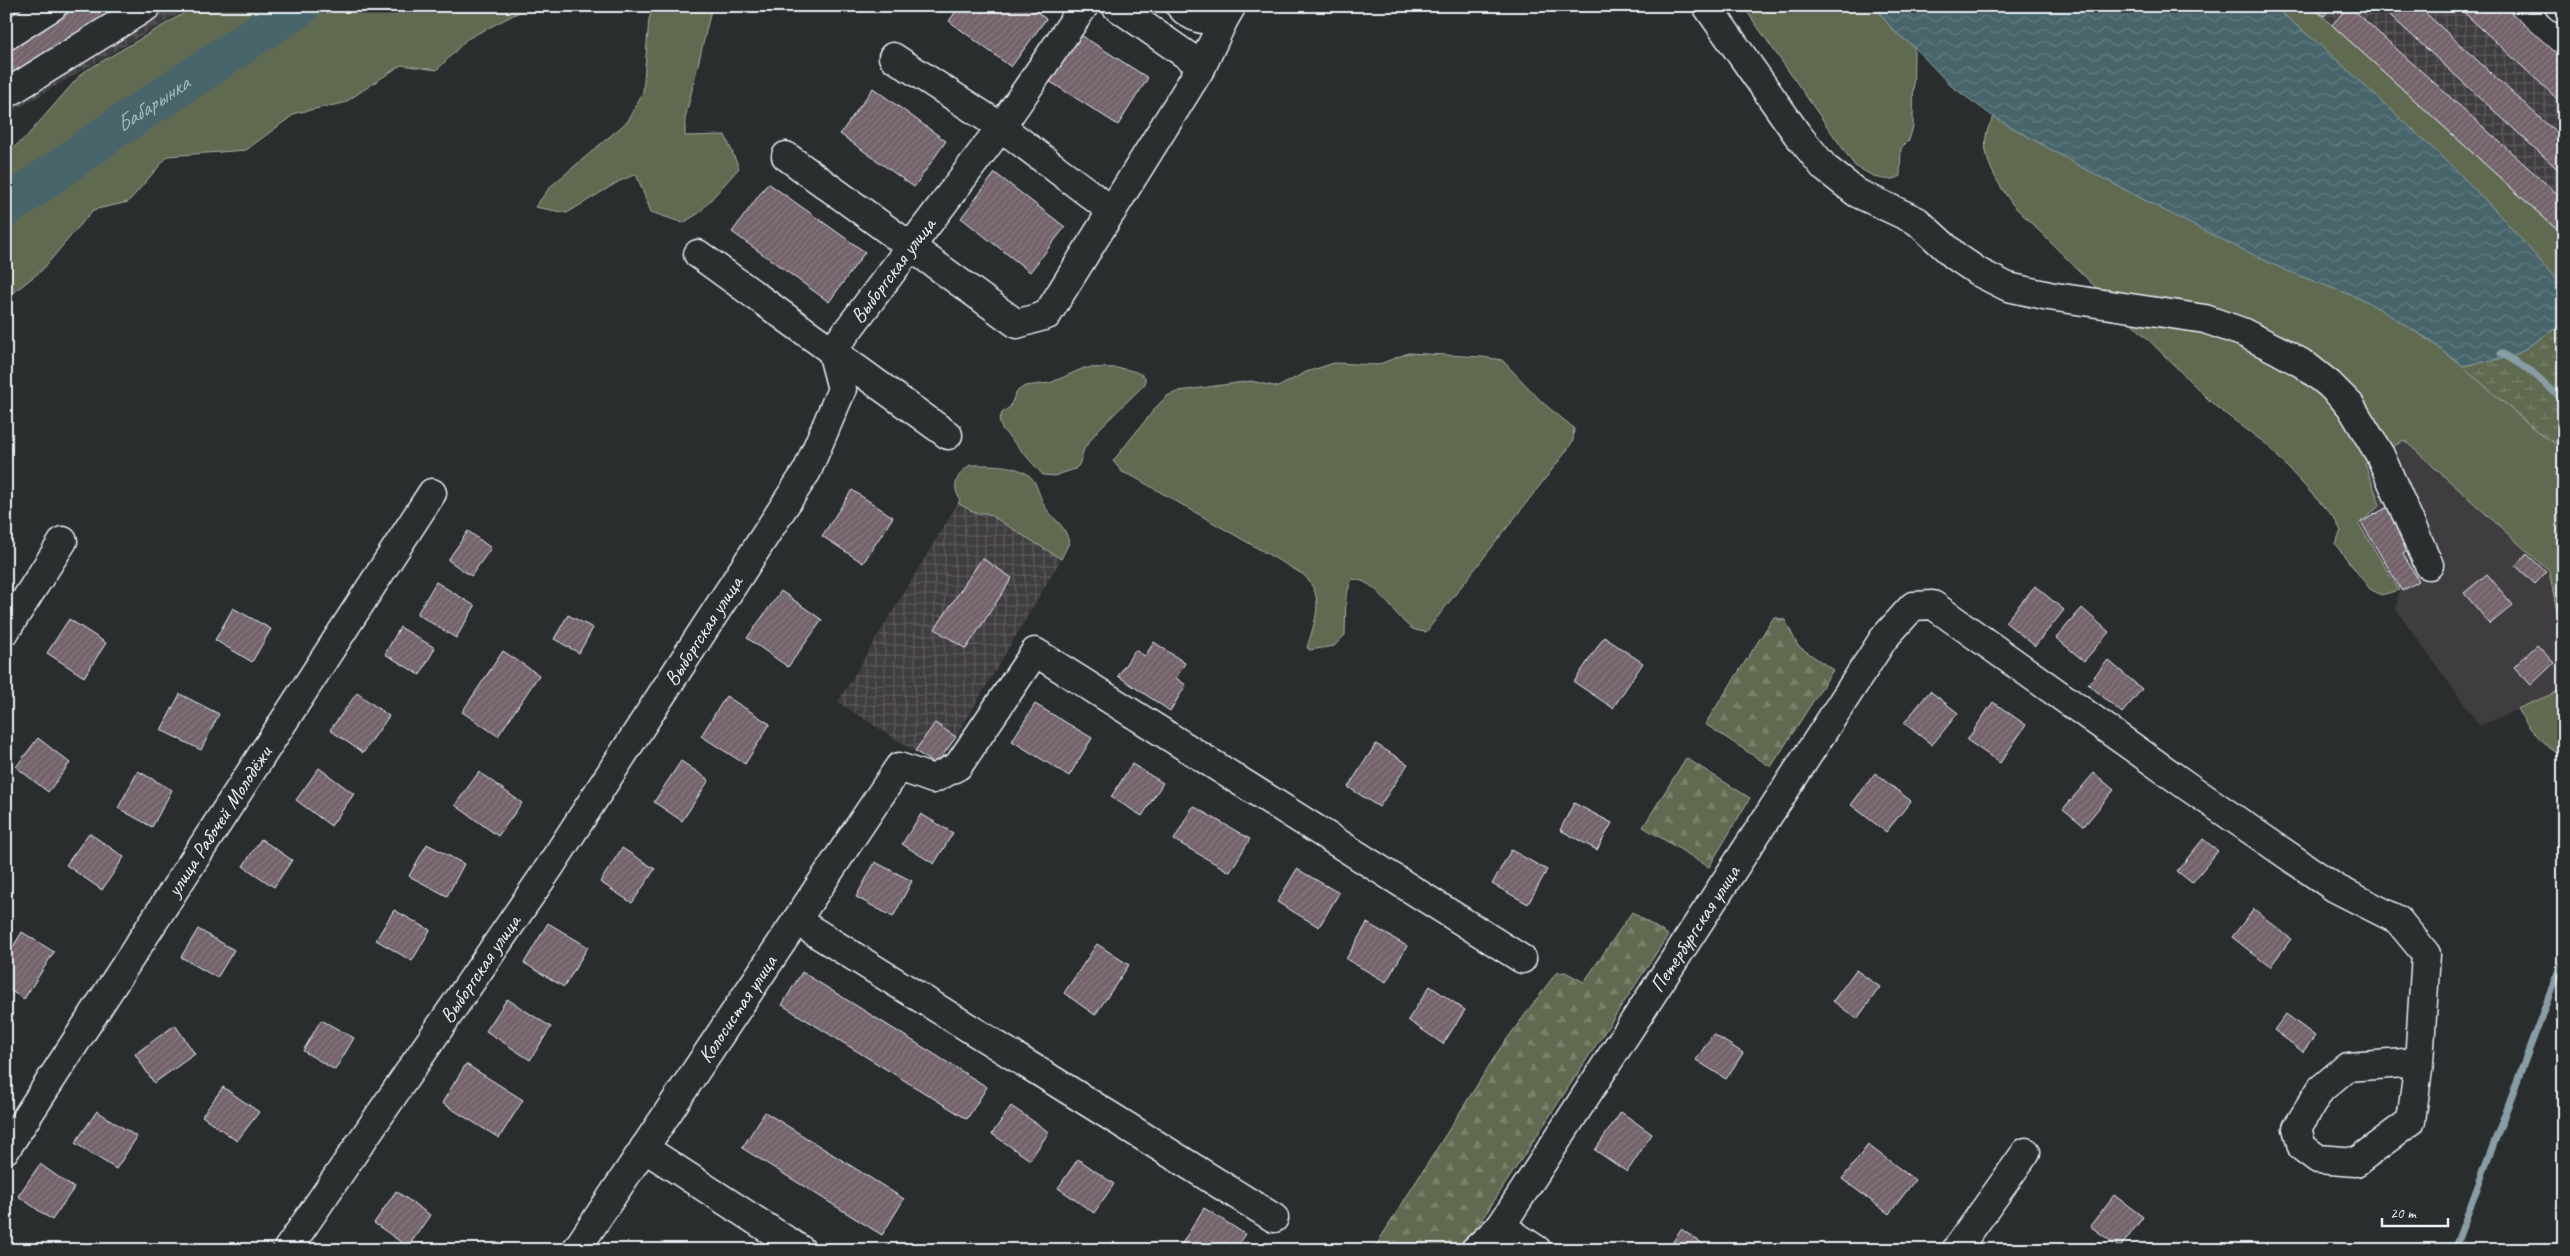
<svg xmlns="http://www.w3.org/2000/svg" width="2570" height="1256" font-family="Caveat,sans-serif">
  <defs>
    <pattern id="industrial-grid" width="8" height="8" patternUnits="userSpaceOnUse" patternTransform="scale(1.25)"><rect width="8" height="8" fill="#403d40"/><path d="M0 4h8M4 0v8" fill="none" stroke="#5c5a5c"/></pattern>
    <pattern id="forest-firs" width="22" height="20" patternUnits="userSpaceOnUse" patternTransform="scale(1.25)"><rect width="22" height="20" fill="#616b51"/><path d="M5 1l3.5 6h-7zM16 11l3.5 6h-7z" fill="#78816b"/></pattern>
    <pattern id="wetland-marsh" width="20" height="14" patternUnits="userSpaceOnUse" patternTransform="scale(1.25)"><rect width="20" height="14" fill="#616b51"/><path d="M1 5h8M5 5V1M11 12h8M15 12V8" fill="none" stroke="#78816b"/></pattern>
    <pattern id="water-waves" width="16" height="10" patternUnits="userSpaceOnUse" patternTransform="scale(1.25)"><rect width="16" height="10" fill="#48656c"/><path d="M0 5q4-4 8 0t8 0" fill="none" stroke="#627c82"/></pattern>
    <pattern id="building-hatch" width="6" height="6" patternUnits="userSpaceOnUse" patternTransform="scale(1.25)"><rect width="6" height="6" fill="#73626a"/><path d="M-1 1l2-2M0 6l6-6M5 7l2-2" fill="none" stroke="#877980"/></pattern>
  </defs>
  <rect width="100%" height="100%" fill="#2a2d2e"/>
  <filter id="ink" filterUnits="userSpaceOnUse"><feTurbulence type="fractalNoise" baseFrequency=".02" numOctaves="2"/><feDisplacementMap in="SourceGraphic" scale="10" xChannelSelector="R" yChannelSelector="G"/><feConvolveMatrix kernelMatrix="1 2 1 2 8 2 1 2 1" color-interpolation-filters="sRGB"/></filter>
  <g filter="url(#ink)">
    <path fill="#403d40" d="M2404 440 2549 571 2564 646V689L2480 726 2396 609 2399 590 2359 524 2380 505 2365 464Z"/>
    <path fill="url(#industrial-grid)" d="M6 6H192L6 115Z
      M2311 6H2504L2564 60V236Z
      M958 503 975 513H987L1061 559 956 737 936 765 838 702Z"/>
    <path fill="#616b51" stroke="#a4aea4" d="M196 6H531L467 39 437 70 401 65 344 103 296 113 246 150 168 156 128 202 93 210 41 271 6 298V154L27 136 82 73Z
      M654 6H712L685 119V136L725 135 739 168 699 213 683 223 651 212 636 174 618 182 567 213 535 207 551 186 628 121 643 92 649 19Z
      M1743 6H1874L1894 31 1914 47 1913 127 1909 140 1901 148 1900 176C1884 185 1870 174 1855 166Z
      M2273 6H2311L2564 236V288L2326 50Z
      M1994 117C2081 167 2170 215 2262 258 2296 274 2334 284 2367 301 2415 327 2458 361 2499 396 2521 415 2539 434 2564 448V646L2549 571 2404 440 2365 464 2380 505 2359 524 2399 590 2381 595 2370 589 2335 544 2341 531 2335 519 2266 444 2215 406 2013 205C1995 179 1973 147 1994 117Z
      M1408 353 1483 357 1502 360 1543 403 1574 428 1573 441 1565 453 1426 632C1421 631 1415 631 1411 628 1392 614 1378 580 1352 579L1346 596 1345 635 1334 646 1310 650 1307 648C1315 619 1326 599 1304 575L1134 477 1122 472 1113 461 1157 406 1167 396 1179 391 1251 381 1278 387 1306 372 1334 363 1377 365Z
      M1084 368C1102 368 1129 365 1145 377V384L1097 431 1084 449 1079 465 1075 469 1054 476 1043 475 1002 429 999 421 1002 413 1010 407 1016 392 1025 386 1050 383Z
      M970 465C990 465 1025 463 1035 483 1039 492 1042 504 1048 511 1058 523 1066 527 1069 543L1061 559 987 513H975L958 503 960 500C951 484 957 475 970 465Z
      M2564 689V757C2542 745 2530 730 2517 709Z"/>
    <path fill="url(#forest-firs)" stroke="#a4aea4" d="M1774 617 1785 620 1798 646 1833 670 1771 767 1705 724Z
      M1686 758 1750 798 1709 867 1643 827Z
      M1632 912 1668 935 1462 1250H1373L1501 1047 1556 973 1565 972 1584 982Z"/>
    <path fill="url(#wetland-marsh)" stroke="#a4aea4" d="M2564 323V448L2541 435 2462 366 2514 356Z"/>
    <path fill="url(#water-waves)" stroke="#889da4" d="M1874 6H2273L2326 50 2451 165 2497 212 2564 288V323L2514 356 2462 366 2428 339 2366 301 2285 270 2202 230 2083 168 1994 117 1951 86 1914 47 1894 31Z"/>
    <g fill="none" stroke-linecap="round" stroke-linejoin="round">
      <path stroke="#889da4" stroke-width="7" d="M2501 353 2531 371 2564 401
        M2454 1250 2564 956"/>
      <path stroke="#48656c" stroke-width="40" id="s1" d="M6 207 115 129 300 6"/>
    </g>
    <path fill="url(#building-hatch)" stroke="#e8f1f8" d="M6 6H36L6 25Z
      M79 6H126L6 81V52Z
      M960 6H1029L1046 19 1011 67 949 21Z
      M2311 6H2332L2324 16Z
      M2349 6 2564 200V236L2332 25Z
      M2380 6H2418L2564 140V175Z
      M2457 6H2504L2564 60V105Z
      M1076 32 1148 78 1118 125 1046 79Z
      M873 88 946 141 914 187 840 134Z
      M995 173 1065 227 1030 272 961 218Z
      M768 183 865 252 829 302 732 232Z
      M852 490 893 517 863 563 822 536Z
      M2388 507 2412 548 2403 554 2419 581 2402 591 2361 522Z
      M468 531 491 548 471 576 448 560Z
      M2527 554 2546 572 2535 584 2516 566Z
      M982 558 1012 578 966 649 935 629Z
      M2487 574 2513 605 2490 624 2464 593Z
      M436 582 475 606 456 638 417 614Z
      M2035 586 2064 610 2035 646 2005 622Z
      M781 591 822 620 788 667 747 638Z
      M233 608 271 629 252 662 215 640Z
      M2082 608 2109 632 2084 661 2056 638Z
      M568 615 593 628 579 653 554 639Z
      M69 619 106 643 84 677 47 653Z
      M400 627 435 648 420 675 385 654Z
      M1604 637 1643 663 1613 708 1574 682Z
      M1154 642 1185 663 1176 678 1186 685 1170 711 1118 676 1135 650 1145 656Z
      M2537 645 2554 663 2531 685 2514 667Z
      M503 651 539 675 498 736 462 712Z
      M2108 660 2142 689 2122 713 2088 684Z
      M1930 691 1958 713 1932 745 1904 723Z
      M357 693 389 716 363 753 330 730Z
      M180 694 219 714 201 750 161 730Z
      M726 696 770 724 745 764 701 736Z
      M1993 702 2026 725 2000 763 1967 740Z
      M1035 704 1092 738 1069 776 1012 741Z
      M935 723 956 737 936 765 915 751Z
      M38 738 70 763 48 792 16 767Z
      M1376 744 1408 764 1379 807 1348 787Z
      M681 761 709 780 682 821 654 802Z
      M1132 764 1163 783 1142 816 1111 797Z
      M319 768 354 794 331 826 296 800Z
      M138 771 172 790 152 827 118 808Z
      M479 772 522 803 498 836 455 805Z
      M1875 773 1911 801 1886 832 1851 805Z
      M2094 773 2114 790 2084 826 2063 809Z
      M1574 803 1612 823 1597 850 1560 830Z
      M1193 806 1250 839 1230 872 1174 840Z
      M921 814 953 833 934 864 902 844Z
      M89 833 124 857 102 890 66 865Z
      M261 839 292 860 274 887 243 866Z
      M2203 839 2218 851 2192 883 2177 871Z
      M427 844 464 864 447 896 409 876Z
      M622 848 655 869 632 903 600 882Z
      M1511 850 1547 870 1528 904 1492 884Z
      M875 862 912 881 893 917 856 897Z
      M1297 869 1339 893 1319 927 1277 902Z
      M2254 909 2291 939 2270 967 2232 937Z
      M394 910 430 930 412 961 376 940Z
      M548 923 588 947 564 987 524 963Z
      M1367 923 1407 946 1386 982 1346 959Z
      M198 929 234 950 217 978 181 957Z
      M22 932 54 952 24 999 6 988V958Z
      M1097 944 1129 965 1095 1015 1064 993Z
      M1856 970 1880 987 1857 1019 1833 1001Z
      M802 972 987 1087 967 1119 782 1005Z
      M1430 986 1465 1010 1443 1044 1408 1020Z
      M507 999 551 1027 530 1060 486 1031Z
      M2286 1014 2315 1036 2303 1052 2274 1030Z
      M321 1020 354 1038 335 1070 303 1051Z
      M175 1025 195 1054 154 1083 135 1054Z
      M1713 1034 1743 1053 1726 1079 1696 1060Z
      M466 1064 523 1100 499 1138 442 1103Z
      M223 1087 259 1112 237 1141 202 1116Z
      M1011 1106 1049 1132 1030 1160 992 1134Z
      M97 1111 137 1137 116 1169 75 1143Z
      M765 1112 904 1199 882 1235 742 1148Z
      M1621 1112 1652 1134 1627 1172 1595 1150Z
      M1868 1145 1915 1180 1889 1214 1842 1179Z
      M1078 1159 1114 1184 1094 1213 1058 1188Z
      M40 1164 74 1188 52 1220 18 1196Z
      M396 1191 430 1215 408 1247 374 1223Z
      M2114 1195 2143 1217 2120 1248 2090 1226Z
      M1204 1208 1245 1234 1234 1250H1178Z
      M1681 1229 1712 1250H1668Z"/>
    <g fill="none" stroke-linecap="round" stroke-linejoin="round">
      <g stroke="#e8f1f8" stroke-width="31">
        <g id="minor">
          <path d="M1116 6 1202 66"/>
          <path d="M1180 6C1192 20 1206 20 1223 21L1231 7"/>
          <path d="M1707 6 1797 134 1825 168 1857 193 1917 221 1955 256 1980 273 2008 287 2049 296 2205 319 2242 332 2278 350 2305 365 2329 384 2350 405 2380 455 2429 565"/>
          <path d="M2559 6 2564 10"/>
          <path d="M6 36 53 6"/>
          <path d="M893 57 1001 127 1112 211"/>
          <path d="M6 94 147 6"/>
          <path d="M786 156 1017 324 1047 315 1202 66 1223 21"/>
          <path d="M698 254 948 435"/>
          <path d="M6 630 63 541"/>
          <path d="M797 921 1274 1218"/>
          <path d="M644 1148 801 1250"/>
          <path id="s2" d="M6 1149 432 493"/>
          <path d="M1501 1226 1537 1250"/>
          <path id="s3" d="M287 1250 549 868 807 471 842 389 832 351 1001 127 1084 6"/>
          <path id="s4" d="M576 1250 899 767 933 779 958 766 1035 652 1522 959"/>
          <path id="s5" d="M1475 1250 1501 1226 1884 638 1913 606 1933 605 2187 786 2335 888 2398 920 2426 954 2419 1062 2411 1121 2356 1162 2318 1159 2302 1147 2297 1128 2321 1089 2347 1067 2419 1062"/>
          <path d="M1956 1250 2026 1152"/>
        </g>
      </g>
      <use href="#minor" stroke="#2a2d2e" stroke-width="28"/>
    </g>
  </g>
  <g text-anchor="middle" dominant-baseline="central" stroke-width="4" stroke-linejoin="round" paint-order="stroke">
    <g font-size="21" fill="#e8f1f8" stroke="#2a2d2e">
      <text stroke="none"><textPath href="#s3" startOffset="1166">Выборгская улица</textPath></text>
      <text stroke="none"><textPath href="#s3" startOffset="746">Выборгская улица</textPath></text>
      <text stroke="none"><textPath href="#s2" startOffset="391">улица Рабочей Молодёжи</textPath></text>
      <text stroke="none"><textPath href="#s5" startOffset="390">Петербургская улица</textPath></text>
      <text stroke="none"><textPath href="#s3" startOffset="341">Выборгская улица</textPath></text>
      <text stroke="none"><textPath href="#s4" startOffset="290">Колосистая улица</textPath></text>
    </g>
    <g font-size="22" font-style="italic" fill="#a8b9c0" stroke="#2a2d2e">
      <text stroke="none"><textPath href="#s1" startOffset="179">Бабарынка</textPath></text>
    </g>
  </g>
  <rect width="2570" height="1256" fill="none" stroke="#2a2d2e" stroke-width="25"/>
  <rect x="12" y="12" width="2545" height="1231" fill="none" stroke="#e8f1f8" stroke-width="2" filter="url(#ink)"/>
  <path d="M2382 1218v8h66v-8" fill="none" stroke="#e8f1f8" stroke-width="2.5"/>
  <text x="2390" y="1218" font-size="15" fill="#e8f1f8" stroke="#2a2d2e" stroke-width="4" paint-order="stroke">20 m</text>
</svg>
